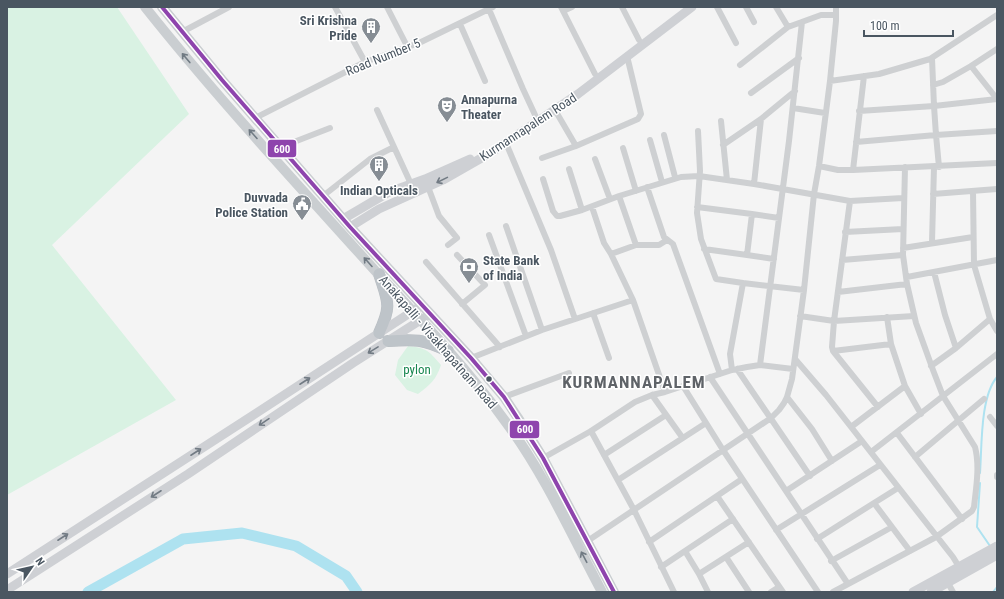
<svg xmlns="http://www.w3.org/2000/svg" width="1004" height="599" font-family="'Roboto Condensed',sans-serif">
  <rect width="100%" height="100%" fill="#f4f4f4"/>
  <path fill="#d9f2e3" d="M7 7H117L189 114 52 245 176 400 7 495Z
    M408 346C427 348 429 351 441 365 436 380 430 385 418 394L407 390 395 375 398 360Z"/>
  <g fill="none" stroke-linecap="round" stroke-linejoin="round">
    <path stroke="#aee2f0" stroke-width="2" d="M980 473C982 446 980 397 997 377
      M980 483 977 527 990 546
      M993 592 997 587"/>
    <path stroke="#aee2f0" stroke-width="11" d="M88 592 183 539 242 533 296 546 346 576 357 592"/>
    <g stroke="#b9bec3" stroke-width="12">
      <path id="highway" d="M379 274C388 302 392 305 379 333
        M388 341C415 339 423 339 448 351"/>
    </g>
    <path stroke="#ced0d2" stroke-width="6" d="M335 7 365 62
      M387 7 408 48
      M488 7 523 89 536 117
      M561 7 595 74
      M622 7 639 40
      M717 7 736 43
      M746 7 754 22
      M776 7 788 27
      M563 11 572 7
      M460 24 485 81
      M182 32 229 7
      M997 49 971 66 997 99
      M740 65 788 27 821 15H836
      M830 81 879 74 930 59 997 15
      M933 85 943 82 971 66
      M751 93 799 58
      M793 108 825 113
      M377 110 411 184
      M555 110 576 146
      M859 111 934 106 932 58
      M255 118 365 62 419 43 493 7
      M721 121 727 180
      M698 131 700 171 697 213 701 239 716 279 743 283 730 354 732 370
      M664 135 675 177
      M650 140 662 182
      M856 142 936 135 934 106 997 99
      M506 143 551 250 575 319
      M723 145 761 119 795 91
      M281 147 330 128
      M623 148 636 191
      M542 158 576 146 638 119 641 114 627 56
      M595 159 610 199
      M819 166 838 170H853L997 163
      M939 167 936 135 997 131
      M569 169 582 210
      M853 170 864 76
      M543 179 553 211 557 216H560L582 210 619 196 681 177 699 176 754 184 850 201
      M427 184 439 216 457 238 448 245
      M754 184 761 119
      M647 187 664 237 673 244 720 374
      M973 191 974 265 990 319 997 331
      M933 194 997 189
      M323 196 370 159 394 147
      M619 196 636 245
      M903 198 850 201 834 321 914 316
      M592 207 604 243 611 254 633 300
      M697 207 752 214 747 255 704 249
      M752 214 779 218
      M506 226 542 330
      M845 232 903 229
      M489 235 526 336
      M932 242 934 167
      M903 248 973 237
      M611 254 636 245H659L667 240
      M457 255 485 285 462 304
      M747 255 774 259
      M842 260 903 255
      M426 262 500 347
      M934 272 945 315 956 348
      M907 277 997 260
      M743 283 804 290
      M838 292 907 284
      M593 313 609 358
      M800 316 834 321 832 347 833 351 878 407
      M887 317 891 344 905 386 921 414
      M833 351 891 344
      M471 358 542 330 633 300 665 392
      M795 359 826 395 953 557 961 570
      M760 365 789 141 802 22
      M931 366 956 348 990 319
      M737 369 810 476
      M710 377 848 584 833 592
      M683 386 723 450 818 592
      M652 395 682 437
      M504 397 569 373
      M787 397 812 429 832 461
      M990 417 997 426
      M851 427 905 386
      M591 431 634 510 674 592
      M897 433 962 519
      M871 452 997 354
      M604 455 666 415
      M915 457 984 399
      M543 458 591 431 635 402 652 395 665 392 732 370 747 367 760 365 793 369
      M997 475V477
      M618 480 706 423
      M786 491 862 441
      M717 496 783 592
      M874 503 898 488
      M776 530 880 465
      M817 539 874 503 910 551
      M586 542 771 418 779 410 784 403 787 397 792 379 804 290 814 194 819 166 830 81 836 21V7
      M649 542 742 479
      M685 551 699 574 708 592
      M726 557 749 592
      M831 561 892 527
      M661 567 733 519
      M699 574 749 542
      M948 583 953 592
      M848 584 936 537 972 511 974 507C976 488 980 466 975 447L943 396 933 370 916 323 907 284 903 255 905 167
      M771 592 779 587"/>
    <path stroke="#ced0d4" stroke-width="9" d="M343 219 389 192 425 179 470 159
      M350 227 379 209 443 180 492 152 578 94 692 7
      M7 574 258 412 419 307
      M7 590 188 474 353 363 427 316
      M913 592 997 546
      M931 592 997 555"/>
    <path stroke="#caced1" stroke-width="10" d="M145 7C219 100 300 187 379 275 424 323 470 372 508 425 546 477 572 536 602 592
      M162 7 222 80 350 227 471 358 504 397 518 418 543 458 614 592"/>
    <use href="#highway" stroke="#bec4c9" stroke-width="11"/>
    <g stroke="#fff" stroke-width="7">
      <path id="bus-1" d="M162 7 222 80 350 227 471 358 504 397 543 458 614 592"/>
    </g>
    <use href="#bus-1" stroke="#8e44ad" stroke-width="4"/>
  </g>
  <defs><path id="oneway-shaft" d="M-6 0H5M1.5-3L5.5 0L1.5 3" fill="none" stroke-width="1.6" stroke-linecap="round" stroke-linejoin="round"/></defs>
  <g stroke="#707a83">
    <use href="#oneway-shaft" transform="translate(186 58) rotate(-130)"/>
    <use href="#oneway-shaft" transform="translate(253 134) rotate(-132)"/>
    <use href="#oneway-shaft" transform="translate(368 262) rotate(-132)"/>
    <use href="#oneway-shaft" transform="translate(584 557) rotate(-118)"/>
  </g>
  <g stroke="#727b84">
    <use href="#oneway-shaft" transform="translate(442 180) rotate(154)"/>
    <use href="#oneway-shaft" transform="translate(373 350) rotate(148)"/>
    <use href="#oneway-shaft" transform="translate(305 381) rotate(-33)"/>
    <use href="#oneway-shaft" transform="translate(264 422) rotate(146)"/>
    <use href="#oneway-shaft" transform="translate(196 452) rotate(-33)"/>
    <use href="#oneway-shaft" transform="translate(156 494) rotate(147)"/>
    <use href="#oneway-shaft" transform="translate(63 537) rotate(-33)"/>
  </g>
  <defs>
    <g id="building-pin" transform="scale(1)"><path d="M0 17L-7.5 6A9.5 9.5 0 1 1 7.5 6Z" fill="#868d94" stroke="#fff"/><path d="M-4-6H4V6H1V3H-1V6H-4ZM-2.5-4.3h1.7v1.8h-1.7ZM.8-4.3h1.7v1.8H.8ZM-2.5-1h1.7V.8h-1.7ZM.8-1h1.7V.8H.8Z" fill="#fff"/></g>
    <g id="theatre-pin" transform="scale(1)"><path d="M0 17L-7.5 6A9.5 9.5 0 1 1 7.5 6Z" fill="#868d94" stroke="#fff"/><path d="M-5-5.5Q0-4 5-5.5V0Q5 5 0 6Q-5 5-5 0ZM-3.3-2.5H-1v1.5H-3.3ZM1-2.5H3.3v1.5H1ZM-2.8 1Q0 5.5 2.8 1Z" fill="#fff"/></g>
    <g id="civic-pin" transform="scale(1)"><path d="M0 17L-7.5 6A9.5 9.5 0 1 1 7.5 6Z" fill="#868d94" stroke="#fff"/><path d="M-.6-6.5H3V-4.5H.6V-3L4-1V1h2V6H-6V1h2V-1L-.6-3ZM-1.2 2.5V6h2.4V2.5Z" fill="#fff"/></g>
    <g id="bank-pin" transform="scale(1)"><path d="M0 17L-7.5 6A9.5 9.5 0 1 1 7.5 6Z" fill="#868d94" stroke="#fff"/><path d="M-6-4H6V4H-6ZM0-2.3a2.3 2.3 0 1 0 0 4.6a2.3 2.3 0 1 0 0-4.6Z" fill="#fff"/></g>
  </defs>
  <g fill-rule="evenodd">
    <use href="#building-pin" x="371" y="27"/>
    <use href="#theatre-pin" x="447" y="106"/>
    <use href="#building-pin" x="379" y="165"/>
    <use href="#civic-pin" x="302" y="204"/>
    <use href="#bank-pin" x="469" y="267"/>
  </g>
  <circle fill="#4a5661" stroke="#fff" stroke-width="1.5" cx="489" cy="379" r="3.5"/>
  <g text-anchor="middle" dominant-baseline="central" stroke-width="3" stroke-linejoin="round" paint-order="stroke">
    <g font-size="13" font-weight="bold" fill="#4a5661" stroke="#fff" text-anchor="end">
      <text x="357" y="20">Sri Krishna<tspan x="357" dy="15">Pride</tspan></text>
      <text x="461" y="99" text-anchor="start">Annapurna<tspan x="461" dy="15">Theater</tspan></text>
      <text x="379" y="190" text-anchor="middle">Indian Opticals</text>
      <text x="288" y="197">Duvvada<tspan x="288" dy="15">Police Station</tspan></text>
      <text x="483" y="260" text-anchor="start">State Bank<tspan x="483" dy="15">of India</tspan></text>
    </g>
    <g font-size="13" fill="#4a5661" stroke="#fff">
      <text transform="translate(383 57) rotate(-22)">Road Number 5</text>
      <text transform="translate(528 127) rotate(-33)">Kurmannapalem Road</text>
      <text transform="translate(438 342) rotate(49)">Anakapalli - Visakhapatnam Road</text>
    </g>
    <g font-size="13" fill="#17864f" stroke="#fff">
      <text x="417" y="369">pylon</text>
    </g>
    <g font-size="17" font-weight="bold" letter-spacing="1" fill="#5f6368" stroke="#fff">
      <text x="634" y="382">KURMANNAPALEM</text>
    </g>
  </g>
  <g stroke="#fff" stroke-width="1.5">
    <rect x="267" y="139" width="30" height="19" rx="4" fill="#8e44ad"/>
    <rect x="509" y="420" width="31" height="19" rx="4" fill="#8e44ad"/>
  </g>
  <g font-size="11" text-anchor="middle" font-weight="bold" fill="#fff">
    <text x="282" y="153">600</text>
    <text x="525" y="433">600</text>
  </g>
  <rect width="1004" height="599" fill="none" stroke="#4a5661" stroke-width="16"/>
  <g transform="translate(32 567) rotate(56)" stroke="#ffffff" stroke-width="3" paint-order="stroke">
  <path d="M0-3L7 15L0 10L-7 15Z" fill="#4a5661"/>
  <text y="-6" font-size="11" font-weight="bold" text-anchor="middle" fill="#4a5661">N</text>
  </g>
  <path d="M864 30v6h89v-6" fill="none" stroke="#4a5661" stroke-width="2"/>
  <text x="870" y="30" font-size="12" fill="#4a5661" stroke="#ffffff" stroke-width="3" paint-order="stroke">100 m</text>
</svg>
